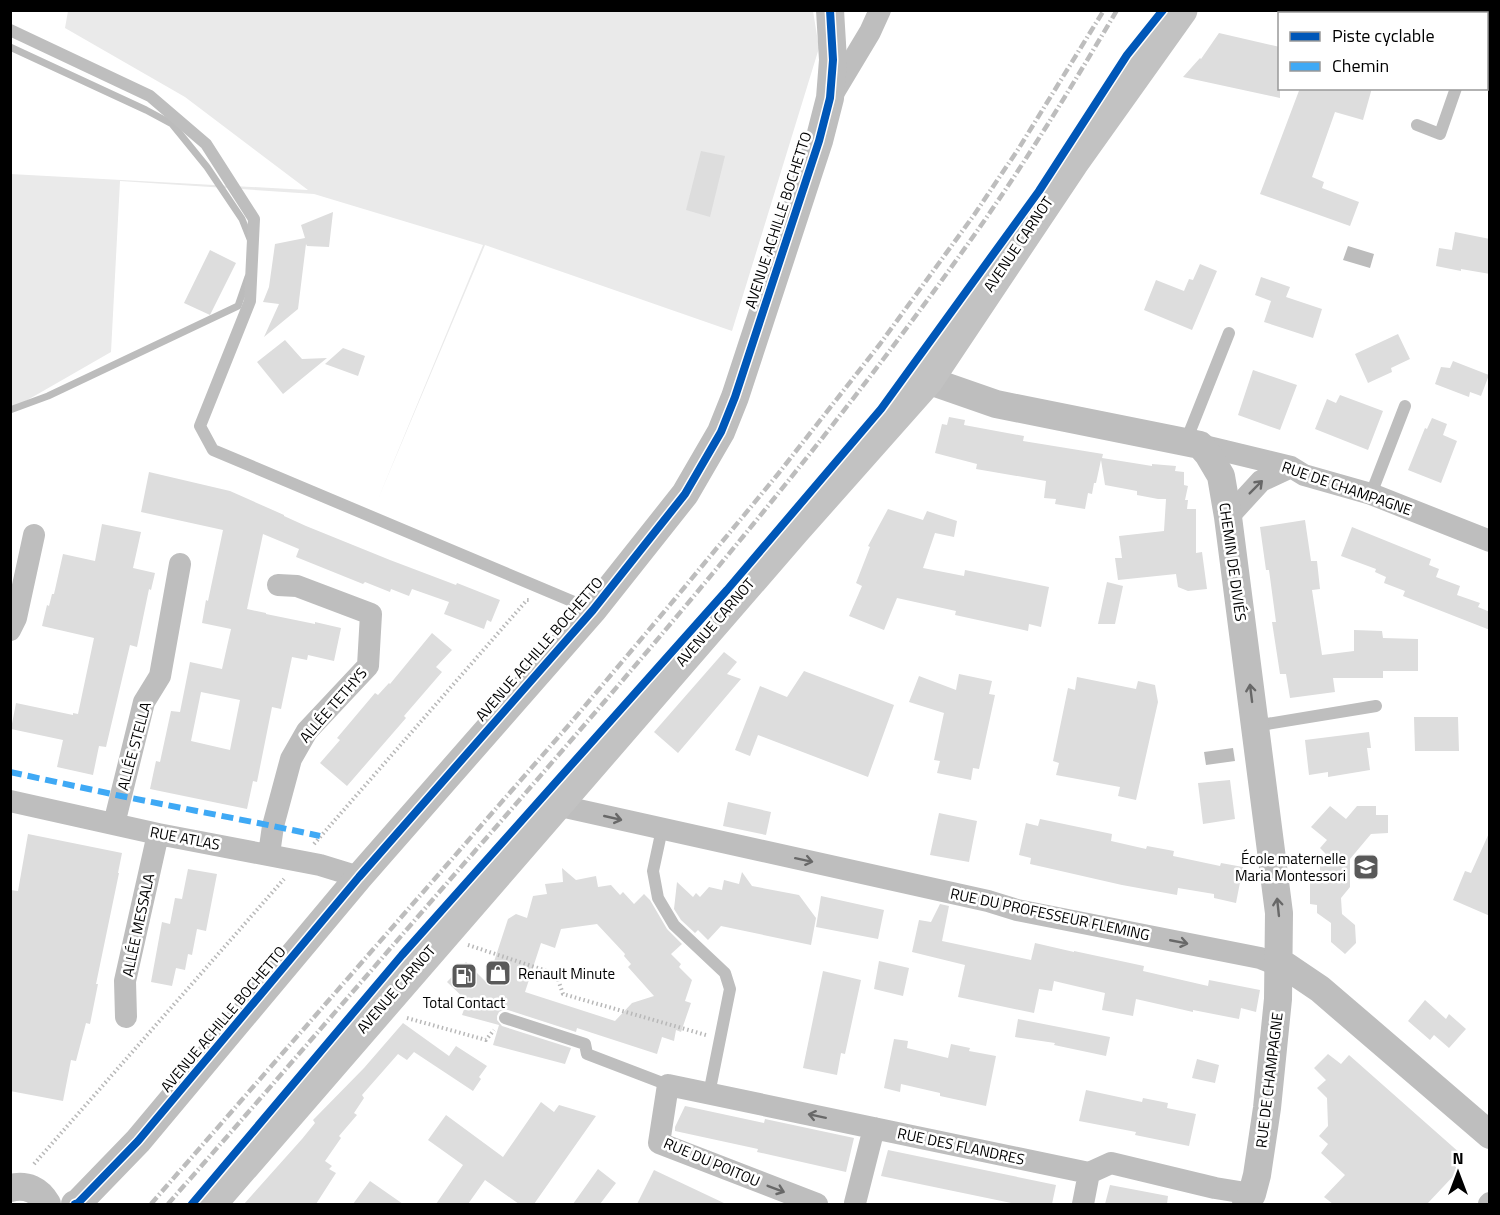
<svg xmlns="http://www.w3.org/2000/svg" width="1500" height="1215" font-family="'Titillium Web',sans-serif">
  <rect width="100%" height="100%" fill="#fff"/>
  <path fill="#eaeaea" d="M68 11H813L819 48 732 331 485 245 376 504 483 245 314 194 120 181 111 352 17 406 11 408 10 174 308 190 185 97 65 28Z"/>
  <path fill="#bcbcbc" d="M1348 246 1374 254 1370 268 1343 260Z
    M1233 748 1235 761 1206 765 1204 752Z"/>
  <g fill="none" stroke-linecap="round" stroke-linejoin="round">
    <path stroke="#bcbcbc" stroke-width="7" d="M10 47 146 110 172 124 207 167 242 219 250 239
      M10 410 48 396 238 306 248 277"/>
  </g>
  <path fill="#ddd" fill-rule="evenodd" d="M1219 33 1280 47V98L1183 77 1200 58 1201 59Z
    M1300 88H1372L1363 120 1335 112 1312 177 1324 182 1322 188 1359 202 1350 226 1260 194Z
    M701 151 725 156 710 217 686 210Z
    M333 212 329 247 307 246 306 244 298 309 264 337 279 304 263 302 269 287 275 244 305 238 301 225Z
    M1455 232 1490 239V274L1461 269V271L1436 266 1439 248 1452 250Z
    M210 250 236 263 210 315 184 303Z
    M1200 264 1217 271 1192 330 1144 310 1156 280 1184 291 1189 279 1193 280Z
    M1261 277 1290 287 1286 297 1322 309 1313 338 1264 322 1271 301 1255 295Z
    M1398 334 1410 359 1391 368 1392 372 1368 383 1355 354Z
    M285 340 302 359 327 358 283 394 257 362Z
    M343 348 365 356 358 376 325 364Z
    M1453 361 1489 375 1481 396 1470 392 1469 397 1435 384 1441 367 1450 368Z
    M1253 370 1297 385 1280 430 1238 415Z
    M1340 395 1383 411 1368 450 1315 429 1327 399 1336 403Z
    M949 417 965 420 964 425 1024 436 1023 441 1103 454 1102 458 1152 466V464L1176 466 1175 471 1184 472V485L1188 486 1185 500H1188L1187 509H1196V553L1202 552 1207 589 1188 591 1178 587 1176 574 1118 580 1115 558H1122L1119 536 1164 531 1166 499H1158L1137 495V491L1105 485 1101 460 1096 483H1094L1092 494 1088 493 1085 509 1055 504 1056 499 1044 498 1046 481 976 469 977 464 935 453 942 424 947 425Z
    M1432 418 1447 424 1443 435 1457 441 1441 483 1408 470 1425 428 1427 429Z
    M149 472 230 491 284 515V516L306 526 390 560 456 585 457 583 500 600 491 622 487 620 484 629 444 614 449 602 412 589 409 596 391 589 390 592 365 582 363 584 296 557 299 549 263 534 247 609 266 613V614L315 624V622L341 628 334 661 308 655 307 660 292 657 281 709 272 707 257 782 253 781 247 809 150 789 156 761 160 762 171 711 180 712 190 662 222 669 231 629 202 623 206 600 208 601 223 530 141 512ZM201 692 240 700 230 750 191 741Z
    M888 509 923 520 927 511 957 521 954 537 935 533 923 568 964 576 965 570 1049 587 1041 627 1029 624 1028 631 955 615 956 611 897 598 884 630 849 616 862 586 856 583 870 547 868 546Z
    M1305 520 1311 561H1317L1320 589 1312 590 1322 655 1354 651V630L1382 631 1383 638 1418 639V671H1383V678H1333L1335 692 1290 698 1286 674H1280L1272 622H1276L1269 570H1266L1260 527Z
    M102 524 141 532 133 568 155 573 151 590 149 589 137 647 130 645 106 747 99 746 93 775 57 767 63 740 11 729 16 703 73 715V713L78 714 94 638 42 626 47 605 49 606 52 594H54L63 554 95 561Z
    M1352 527 1431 559 1429 565 1439 569 1436 577 1460 586 1457 595 1480 603 1478 607 1490 612V630L1403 596 1405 591 1384 583 1386 577 1375 572 1376 569 1341 556Z
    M1107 582 1123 586 1115 624H1098Z
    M432 633 452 650 436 667 442 672 404 716 406 718 347 786 320 763 340 740 337 738 375 693 378 695 389 683 390 684Z
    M724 652 737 662 727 674 741 679 678 753 654 732Z
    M804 671 894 705 868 777 758 735 750 756 735 750 760 686 787 697Z
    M959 674 992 681 989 694 995 695 979 769 973 768 971 780 937 773 940 761 934 760 944 713 909 702 919 676 956 690Z
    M1077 677 1136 689 1138 681 1155 685 1158 702 1136 800 1118 796 1120 787 1056 775 1059 763 1053 761 1068 688 1075 690Z
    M1414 717H1458L1459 751H1415Z
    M1369 732 1371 748H1367L1370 770 1328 777V772L1309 775 1305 740Z
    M1230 780 1235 819 1203 824 1198 783Z
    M728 802 771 812 766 835 723 826Z
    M1330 806 1346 819 1357 806H1376V815H1388V833L1371 834 1350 859V887L1341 898 1342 914 1355 925 1356 943 1345 954 1331 942V923L1317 913V905L1310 904V876H1320V863L1327 855 1320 848 1327 840 1311 827Z
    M939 813 977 821 969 862 930 855Z
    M1040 819 1112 834 1111 841 1146 849 1147 846 1174 851 1173 856 1220 866 1221 863 1243 867 1236 903 1214 898V894L1178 888 1177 895 1122 885 1030 864 1031 858 1019 855 1026 823 1038 826Z
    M1490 831V916L1453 900 1465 871 1471 873Z
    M28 834 122 853 118 873H119L96 984H98L90 1024 86 1023 76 1061 71 1060 63 1101 10 1091V890L18 891Z
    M562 868 576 880 596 876 598 887 611 885 620 895 623 892 634 904 644 894 650 900 667 929 682 944 671 954 681 964 679 967 692 980 685 1001 691 1003 681 1032 676 1030 674 1041 662 1037 657 1054 577 1028 576 1032 508 1010H503L499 1012 497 1016V1020L502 1026 571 1048 565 1064 493 1045 499 1025 462 1015 467 1001 447 982 466 962 487 983 508 919 516 914 527 918 533 896 547 894 545 884 563 882ZM597 924 625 954 624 956 631 964 628 967 654 996 632 1003 615 1021 525 992 541 943 555 948 561 929Z
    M188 869 217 874 206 931 197 929 192 955 188 954 185 970 176 968 172 986 151 982 162 922 170 924 175 898 182 899Z
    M742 872 752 886 799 895 816 918 811 945 721 926 708 940 698 930 695 933 681 920 674 909 677 882 693 897 696 893 700 897 709 887 722 890 724 880 739 884Z
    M821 896 884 910 878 939 816 927Z
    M940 904 949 906 942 941 1031 960 1035 943 1074 952V951L1144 966 1143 971 1208 986 1209 980 1260 990 1256 1012 1241 1008 1239 1019 1193 1010V1012L1136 999 1133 1016 1102 1010 1105 993 1054 981 1052 991 1039 989 1034 1013 958 997 965 965 912 952 919 920 931 922Z
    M879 961 909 968 903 996 874 989Z
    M823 971 861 980 845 1054 841 1053 837 1075 803 1068Z
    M1425 1000 1446 1019 1449 1014 1466 1029 1449 1048 1434 1035 1430 1040 1408 1021Z
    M1018 1019 1110 1037 1106 1056 1054 1045 1055 1043 1015 1037Z
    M403 1023 449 1056 456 1046 487 1066 479 1077 481 1079 473 1091 414 1052 407 1060 398 1054 362 1095 364 1098 354 1113 357 1115 339 1136 341 1138 325 1161 332 1166 329 1169 336 1173 316 1204H244L302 1139 315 1123 313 1120 364 1068Z
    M894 1039 908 1041 907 1048 948 1058 951 1044 970 1048 969 1051 996 1056 986 1106 940 1096V1093L901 1084 900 1092 884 1088Z
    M1328 1054 1341 1064 1349 1055 1461 1154 1452 1163 1459 1170 1427 1204H1333L1324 1197 1345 1175 1321 1153 1328 1144 1319 1136 1328 1126 1327 1098 1317 1088 1326 1080 1314 1068Z
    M1197 1059 1219 1065 1215 1083 1192 1078Z
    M1086 1090 1142 1102 1143 1098 1168 1103 1167 1108 1196 1114 1189 1146 1135 1135 1136 1132 1079 1121Z
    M541 1102 554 1112 559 1105 596 1116 534 1204H519L485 1180 468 1204H436L463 1165 428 1140 446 1115 503 1157Z
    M685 1106 764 1123 765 1119 854 1138 846 1172 757 1152 758 1149 675 1131V1127Z
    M888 1150 1056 1185 1052 1204H1016L881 1176Z
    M598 1169 616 1183 600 1204H573Z
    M654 1170 726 1204H637Z
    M370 1181 403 1204H353Z
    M1110 1185 1168 1196 1167 1204H1105Z"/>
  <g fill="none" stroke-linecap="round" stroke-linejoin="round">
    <path stroke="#b8b8b8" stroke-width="4" stroke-dasharray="1.5 3" stroke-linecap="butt" d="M314 844 527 600H529
      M468 945 556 974 563 994 706 1035
      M407 1018 486 1040 494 1030
      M34 1164 284 879"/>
    <path stroke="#bebebe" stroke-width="12" d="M1383 10 1390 14
      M10 30 150 96 206 144 254 219 250 301 200 426 213 450 593 610
      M1417 125 1440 134 1456 88
      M1186 441 1229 333
      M1371 494 1405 406
      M1255 726 1376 706
      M662 829 653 871 658 898 674 925 725 973 730 989 709 1094
      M505 1018 585 1044 587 1054 668 1085"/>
    <path stroke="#bebebe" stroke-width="22" d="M831 97 870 32 880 10
      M1200 445 1291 467 1304 475 1371 494 1490 541
      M1228 517 1261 481 1291 467
      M10 630 16 618 34 535
      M10 801 158 834 320 865 359 877
      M556 805 988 901 1017 910 1260 958 1278 965
      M114 824 144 702 160 676 180 564
      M269 854 273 826 291 759 307 731 368 666 371 614 297 586 278 585
      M126 1017 125 981 158 834
      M855 1203 874 1128
      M817 1204 659 1143 668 1085 1089 1173 1111 1163 1215 1188 1252 1194
      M1083 1204 1089 1173
      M1489 1204 1490 1203"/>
    <path stroke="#bebebe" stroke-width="28" d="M927 380 996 404 1200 445 1208 454 1221 476 1228 517 1279 913 1278 999 1267 1108 1257 1175 1252 1194 1246 1204
      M1278 965 1286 966 1320 989 1490 1135
      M10 1188C27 1184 39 1190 47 1204
      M75 1204 78 1203 138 1141 359 877 593 610 685 494 721 432 735 397 819 141 830 98 833 60 830 10"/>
    <path stroke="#c2c2c2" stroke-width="33" d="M210 1204 794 530 927 380 1072 163 1181 10"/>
    <path stroke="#bdbdbd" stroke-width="4.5" stroke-dasharray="9 3 1.5 3" stroke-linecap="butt" d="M151 1204 568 726 674 600 778 474 880 344 974 215 1019 148 1104 10
      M168 1204C271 1087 372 969 475 851 652 648 827 445 982 224 1030 155 1074 83 1117 10"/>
    <path stroke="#3fa9f5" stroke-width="6" stroke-dasharray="12 6" stroke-linecap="butt" d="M10 772 121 796 273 826 320 836"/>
    <g stroke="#fff" stroke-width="11">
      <path id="cycleway" d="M75 1204 78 1203 138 1141 359 877 593 610 685 494 721 432 735 397 819 141 830 98 833 60 830 10
        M192 1204 402 955 727 590 881 409 1039 191 1127 55 1163 10"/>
    </g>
    <use href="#cycleway" stroke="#0057b8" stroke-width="8"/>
  </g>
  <defs><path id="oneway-shaft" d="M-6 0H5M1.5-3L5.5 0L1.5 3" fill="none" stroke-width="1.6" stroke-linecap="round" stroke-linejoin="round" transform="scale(1.5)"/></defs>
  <g stroke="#686868">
    <use href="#oneway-shaft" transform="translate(1256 487) rotate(-45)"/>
    <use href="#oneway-shaft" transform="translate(1251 693) rotate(-97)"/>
    <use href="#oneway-shaft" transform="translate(613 818) rotate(13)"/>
    <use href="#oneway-shaft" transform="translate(804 860) rotate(12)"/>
    <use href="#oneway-shaft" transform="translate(1278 907) rotate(-96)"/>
    <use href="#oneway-shaft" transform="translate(1179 942) rotate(11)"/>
    <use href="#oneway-shaft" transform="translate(817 1116) rotate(-168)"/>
    <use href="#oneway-shaft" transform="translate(776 1189) rotate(21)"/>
  </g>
  <defs>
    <g id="school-square" transform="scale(1.35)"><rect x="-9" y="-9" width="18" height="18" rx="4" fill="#595959" stroke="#fff"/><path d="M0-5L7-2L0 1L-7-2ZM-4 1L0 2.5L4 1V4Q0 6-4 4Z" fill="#fff"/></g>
    <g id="shop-square" transform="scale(1.35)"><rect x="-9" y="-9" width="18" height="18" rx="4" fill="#595959" stroke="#fff"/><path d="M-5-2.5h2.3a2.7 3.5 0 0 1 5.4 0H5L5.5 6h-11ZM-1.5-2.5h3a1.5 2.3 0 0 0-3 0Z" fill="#fff"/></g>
    <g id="fuel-square" transform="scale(1.35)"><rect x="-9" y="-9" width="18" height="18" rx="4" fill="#595959" stroke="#fff"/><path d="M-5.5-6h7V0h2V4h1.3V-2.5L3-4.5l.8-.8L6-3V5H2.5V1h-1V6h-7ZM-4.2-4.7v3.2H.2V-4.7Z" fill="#fff"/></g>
  </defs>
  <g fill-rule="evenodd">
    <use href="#school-square" x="1366" y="867"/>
    <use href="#shop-square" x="498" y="973"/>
    <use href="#fuel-square" x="464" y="976"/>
  </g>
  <g text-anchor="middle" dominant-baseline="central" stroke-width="5" stroke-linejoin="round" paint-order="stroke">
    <g font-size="15" fill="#000" stroke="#fff">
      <text transform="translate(778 220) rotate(-72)">AVENUE ACHILLE BOCHETTO</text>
      <text transform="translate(1018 244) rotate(-56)">AVENUE CARNOT</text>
      <text transform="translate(1347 488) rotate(19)">RUE DE CHAMPAGNE</text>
      <text transform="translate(1233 562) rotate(82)">CHEMIN DE DIVIÉS</text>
      <text transform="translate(715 622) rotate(-49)">AVENUE CARNOT</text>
      <text transform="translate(539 649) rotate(-49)">AVENUE ACHILLE BOCHETTO</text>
      <text transform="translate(333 705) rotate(-49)">ALLÉE TETHYS</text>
      <text transform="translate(134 746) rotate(-75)">ALLÉE STELLA</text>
      <text transform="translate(185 838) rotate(11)">RUE ATLAS</text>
      <text transform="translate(1050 914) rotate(12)">RUE DU PROFESSEUR FLEMING</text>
      <text transform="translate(138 925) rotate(-78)">ALLÉE MESSALA</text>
      <text transform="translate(396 989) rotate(-49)">AVENUE CARNOT</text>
      <text transform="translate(223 1019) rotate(-50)">AVENUE ACHILLE BOCHETTO</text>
      <text transform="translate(1269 1080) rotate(-83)">RUE DE CHAMPAGNE</text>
      <text transform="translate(961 1146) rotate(12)">RUE DES FLANDRES</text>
      <text transform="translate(712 1162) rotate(23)">RUE DU POITOU</text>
    </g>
    <g font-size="15" fill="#000" stroke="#fff" text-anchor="end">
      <text x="1346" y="858">École maternelle<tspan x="1346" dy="17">Maria Montessori</tspan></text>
      <text x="518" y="973" text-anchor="start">Renault Minute</text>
      <text x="464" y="1002" text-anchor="middle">Total Contact</text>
    </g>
  </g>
  <rect width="1500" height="1215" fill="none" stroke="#000000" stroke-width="24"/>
  <rect x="1278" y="12" width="210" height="78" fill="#ffffff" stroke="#999999" stroke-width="1.5"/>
  <rect x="1290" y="32" width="30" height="9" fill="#0057b8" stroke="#999999" stroke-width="1.5"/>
  <text x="1332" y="42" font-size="18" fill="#000000">Piste cyclable</text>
  <rect x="1290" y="62" width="30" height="9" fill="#3fa9f5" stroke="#999999" stroke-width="1.5"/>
  <text x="1332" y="72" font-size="18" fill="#000000">Chemin</text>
  <g transform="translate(1458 1173)" stroke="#ffffff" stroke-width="4.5" paint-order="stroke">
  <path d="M0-4.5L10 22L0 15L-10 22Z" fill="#000000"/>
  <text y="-9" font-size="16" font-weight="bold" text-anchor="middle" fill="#000000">N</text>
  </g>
</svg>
